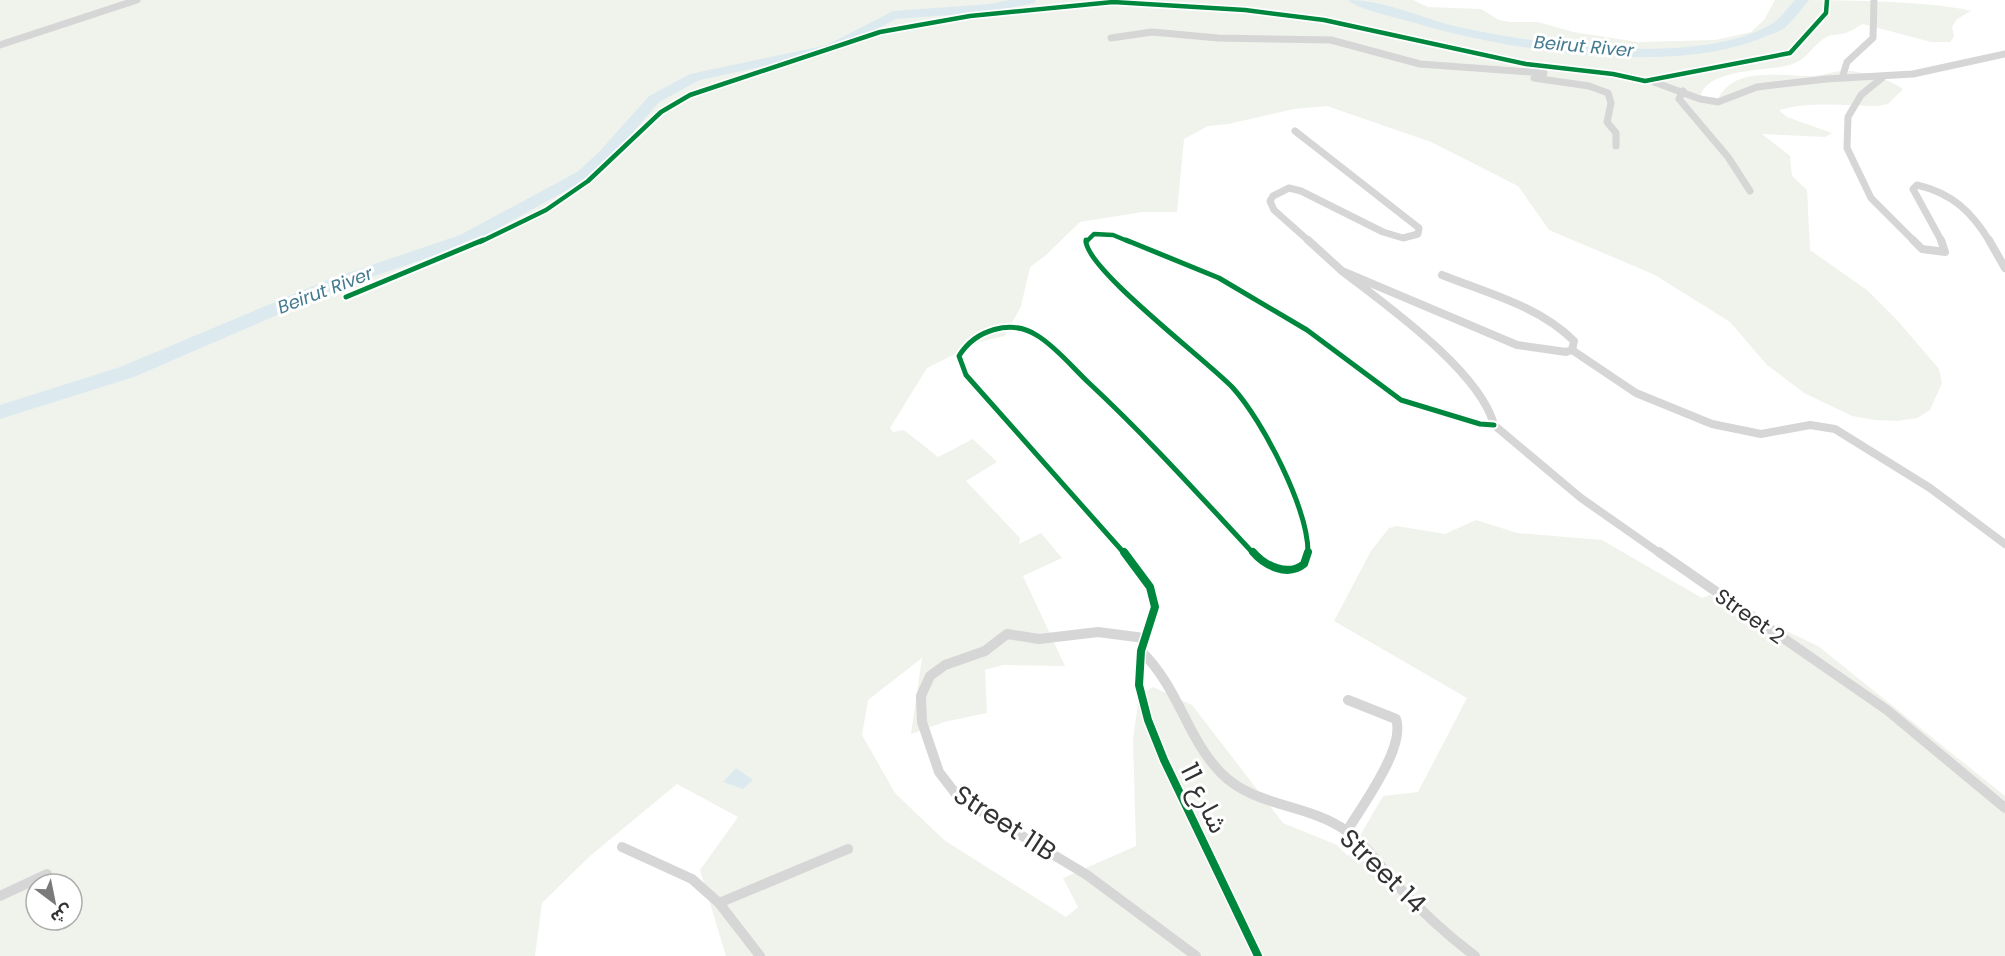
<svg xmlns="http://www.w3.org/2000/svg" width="2005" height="956" font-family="Poppins,'Noto Sans Arabic',sans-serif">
  <rect width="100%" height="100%" fill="#fff"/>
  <path fill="#f0f3ec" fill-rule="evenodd" d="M0 0H1413L1428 7 1481 9 1499 20 1510 22H1538L1573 32 1638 42 1715 40 1751 32 1764 20 1775 0C1826 0 1929 0 1971 11L1957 19 1952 27 1954 37 1950 42H1931L1863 24C1857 27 1850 32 1843 34 1835 35 1832 34 1825 38 1808 49 1807 62 1785 66 1763 71 1711 69 1701 94L1706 104 1717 102C1731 64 1782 77 1814 76 1823 75 1832 72 1841 71 1857 69 1891 80 1903 89L1888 104 1878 106C1842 106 1814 101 1779 110L1787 117 1832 133 1825 137 1762 134 1790 156 1792 176 1807 190 1810 250 1867 290 1898 321 1939 369 1942 383 1930 410 1917 418 1897 421 1875 420 1852 416 1804 393 1767 365 1730 322 1655 275 1549 230 1518 186 1431 142 1327 106 1294 109 1228 124 1208 126 1184 139 1177 212H1142L1080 222 1045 256 1030 267 1021 306 1005 336 979 342 927 368 890 428 893 432 904 430 938 457 973 439 997 462 966 481 1020 538 1019 544 1041 533 1062 558 1023 576 1065 666 1003 665 985 670 987 713 944 722 911 734 922 658 868 700 862 735 895 793 944 840 1066 917 1078 907 1063 878 1136 846 1133 739 1139 696 1153 687 1192 705 1283 823 1337 845 1348 856 1383 796 1418 792 1467 698 1334 621 1371 551 1389 528 1397 526 1445 534 1476 520 1517 533 1602 540 1702 598 1710 595 1818 646 2005 796V956H726L700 870 738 817 677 784 590 856 542 903 535 956H0ZM36 884H72V920H36Z"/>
  <path fill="#dceaf0" d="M736 768 753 780 743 789 723 782Z"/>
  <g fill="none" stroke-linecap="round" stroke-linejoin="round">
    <path fill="#dceaf0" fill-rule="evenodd" d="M1009 0H1036L1034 3 990 12 896 19 836 51 700 80 659 102 611 158 589 178 472 243 342 287 134 377 0 419V405L120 367 330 279 460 235 577 172 599 152 649 96 690 74 827 45 893 11 990 4Z
      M1348 0C1385 0 1419 17 1454 26 1534 44 1701 68 1773 23 1781 18 1788 7 1795 0H1809C1802 9 1793 20 1785 28 1779 32 1770 34 1764 37 1672 77 1502 50 1408 21 1394 17 1357 9 1348 0Z"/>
    <path stroke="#d6d6d6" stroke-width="7" d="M1111 38 1152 32 1218 38 1331 40 1420 64 1544 73
      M0 45 137 0
      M1883 77 1861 95 1848 117 1847 148 1871 198 1915 242
      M1534 78 1589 86 1608 93 1611 103 1607 122 1616 133V146
      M1842 78 1847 62 1873 38 1874 0
      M1654 82 1700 99 1718 102 1757 87 1826 79 1913 74 2005 54
      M1683 91 1679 99 1728 157 1750 191
      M1295 131 1419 228 1418 234 1403 238 1383 232 1301 191 1289 188 1273 196 1270 201 1274 210 1310 242
      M480 242 546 210 588 181 661 112 690 95 880 32 970 16 1113 2 1245 10 1324 20 1526 64 1613 74 1645 81 1790 53 1826 13 1827 0
      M1086 242 1094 234 1113 235 1130 242
      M1942 242 1913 189 1917 185C1952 193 1972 212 1990 242"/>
    <path stroke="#d6d6d6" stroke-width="8" d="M1086 240C1083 267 1210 363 1233 388 1263 421 1309 510 1308 554
      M1126 240 1219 278 1307 330 1401 400 1480 424 1494 425
      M1308 240 1342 271
      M1913 240 1922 249 1945 252 1941 240
      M1989 240 2005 268
      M1442 275C1487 293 1539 306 1574 341L1572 350
      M346 297 483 240
      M1572 350 1636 393 1712 424 1761 434 1810 425 1835 429 1930 488 2005 544
      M1494 425 1581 498 1661 554
      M1494 425C1480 371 1386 305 1342 271L1517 345 1566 352 1572 350
      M1125 554 966 375 959 356C975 330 1011 318 1038 336 1057 348 1073 368 1089 383 1147 437 1200 496 1254 554"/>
    <path stroke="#d6d6d6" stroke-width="10" d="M1124 552 1150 587 1155 607 1141 651 1139 685 1148 720 1164 760 1258 956
      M1253 552C1265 566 1288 577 1304 564L1308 552
      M1659 552 1887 710 2005 808
      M1144 638 1098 632 1039 639 1007 634 985 651 945 665 930 676 921 696 922 722 939 772 959 798 1087 875 1196 956
      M1141 651C1179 688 1186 737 1221 773 1255 808 1309 803 1348 832 1367 846 1381 867 1397 885 1421 911 1447 935 1475 956
      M1347 831C1362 806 1406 747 1396 719L1348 700
      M622 847 692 879 719 903 760 956
      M0 896 47 874
      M719 903 848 849"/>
    <g stroke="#fff" stroke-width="8">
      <path id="cycleway-far2" d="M480 242 546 210 588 181 661 112 690 95 880 32 970 16 1113 2 1245 10 1324 20 1526 64 1613 74 1645 81 1790 53 1826 13 1827 0
        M1086 242 1094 234 1113 235 1130 242"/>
    </g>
    <g stroke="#fff" stroke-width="9">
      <path id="cycleway-far1" d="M1086 240C1083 267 1210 363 1233 388 1263 421 1309 510 1308 554
        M1126 240 1219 278 1307 330 1401 400 1480 424 1494 425
        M346 297 483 240
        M1125 554 966 375 959 356C975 330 1011 318 1038 336 1057 348 1073 368 1089 383 1147 437 1200 496 1254 554"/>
    </g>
    <g stroke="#fff" stroke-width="11">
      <path id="cycleway" d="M1124 552 1150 587 1155 607 1141 651 1139 685 1148 720 1164 760 1258 956
        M1253 552C1265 566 1288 577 1304 564L1308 552"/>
    </g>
    <use href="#cycleway-far2" stroke="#00873e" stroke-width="4.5"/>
    <use href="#cycleway-far1" stroke="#00873e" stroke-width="5"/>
    <use href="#cycleway" stroke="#00873e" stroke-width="8"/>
  </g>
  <g text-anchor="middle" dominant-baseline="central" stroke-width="6" stroke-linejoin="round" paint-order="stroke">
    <g font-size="18" font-style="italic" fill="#447a90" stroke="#fff">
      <text transform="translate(1584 46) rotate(5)">Beirut River</text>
      <text transform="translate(325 290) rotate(-21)">Beirut River</text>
    </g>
    <g font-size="21" fill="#323232" stroke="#fff">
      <text transform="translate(1750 616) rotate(35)">Street 2</text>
    </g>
    <g font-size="26" fill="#323232" stroke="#fff">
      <text transform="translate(1204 798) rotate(64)">شارع 11</text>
      <text transform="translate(1005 823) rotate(33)">Street 11B</text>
      <text transform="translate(1383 871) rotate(44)">Street 14</text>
    </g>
  </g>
  <g transform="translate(54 902) rotate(148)"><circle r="28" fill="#ffffff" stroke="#adadad" stroke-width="1.5"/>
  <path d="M0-4.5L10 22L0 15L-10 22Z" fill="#7a7a7a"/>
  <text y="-9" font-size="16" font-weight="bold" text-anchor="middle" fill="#323232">ش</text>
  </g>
</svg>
